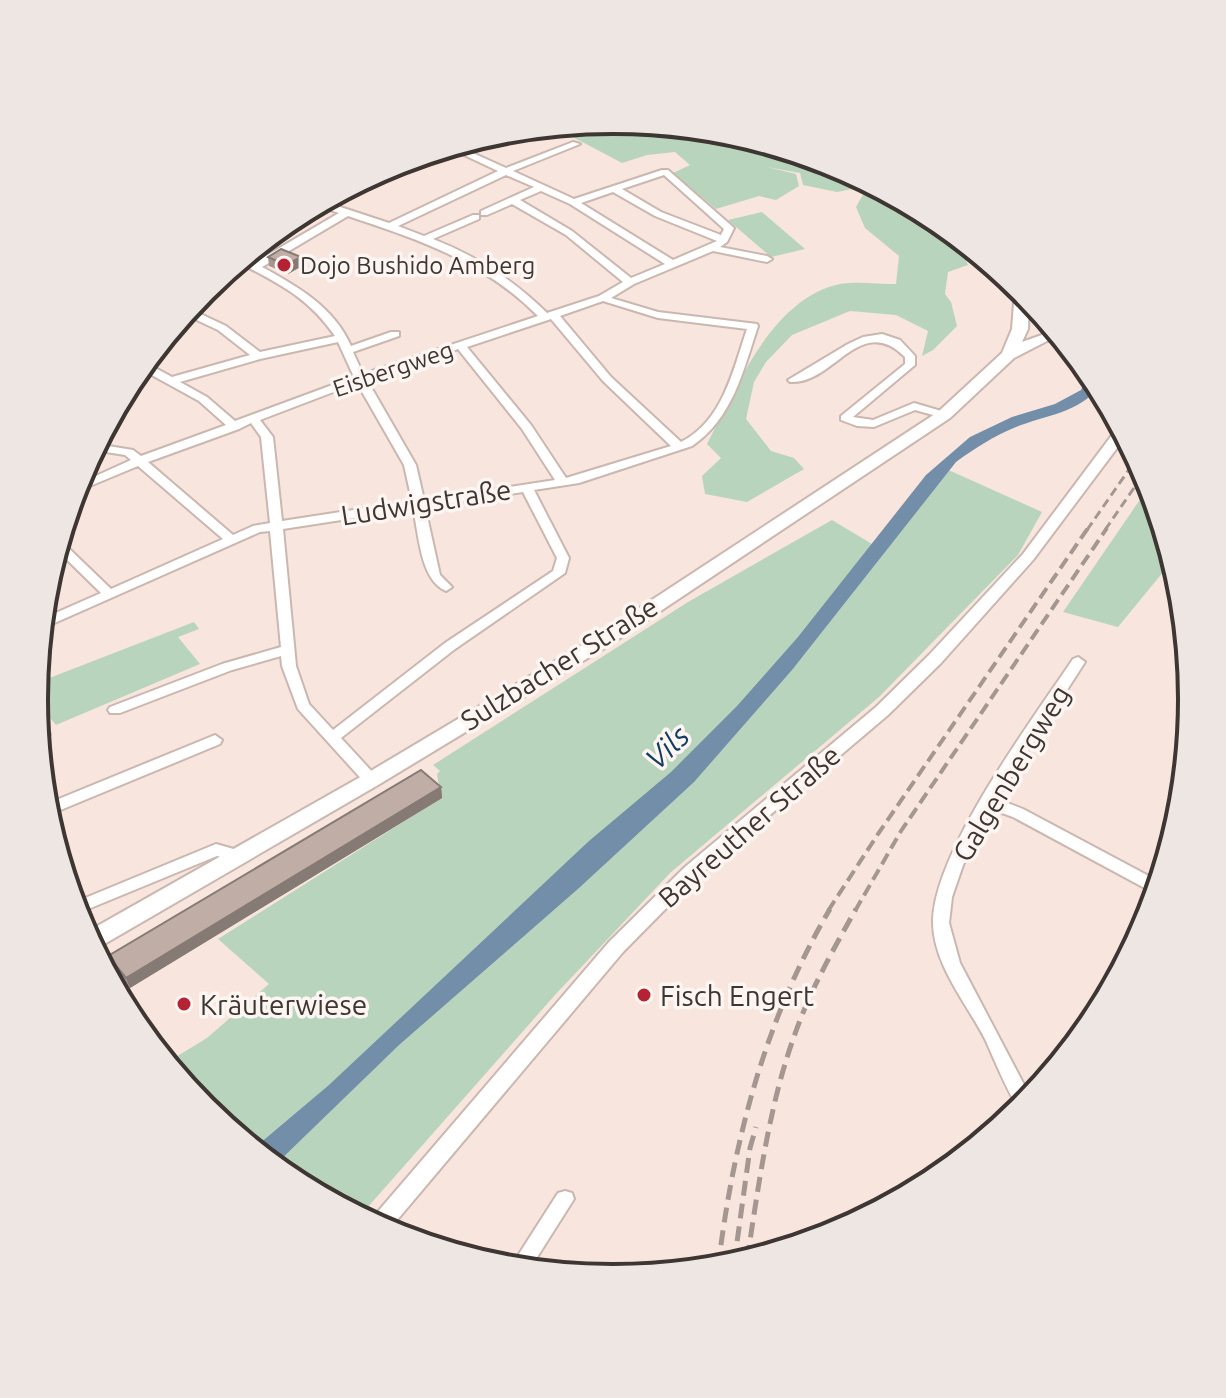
<svg xmlns="http://www.w3.org/2000/svg" width="1226" height="1398" font-family="Ubuntu,sans-serif">
  <rect width="100%" height="100%" fill="#f8e5dd"/>
  <path fill="#b9d4bc" d="M613 120 726 131 835 164 935 218 953 233 968 265 948 272 945 294 951 302 957 326 933 350 922 356 928 331 896 315 850 311 792 335 766 362 754 382 746 419 771 451 794 458 804 469 747 502 705 494 702 476 721 458 707 444C736 388 772 298 840 284 858 281 878 284 896 284L899 256 865 228 856 207 868 186 837 192 803 185 800 173 767 167 796 174 799 186 776 200 759 196 716 209 673 173 690 165 675 152 647 155 622 163 552 126Z
    M762 212 805 249 771 257 728 220Z
    M944 468 1042 512 1018 555 879 697 670 873 555 995 359 1217 291 1180 203 1108 166 1063 207 1038 269 984 218 939 441 798 437 774 440 771 433 765 688 602 832 520 882 550Z
    M1150 485 1173 560 1118 627 1063 612Z
    M194 622 199 629 178 637 200 664 56 725 34 698 35 693 43 690 39 682Z"/>
  <path fill="#738ea9" d="M1090 372 1099 386C1082 412 1043 416 1016 427 994 436 975 448 956 462L792 670 694 782 579 888 399 1045 274 1166 253 1149 329 1085 589 841 671 772 737 706 798 637 926 475 970 437 1012 417 1055 404 1081 390Z"/>
  <g fill="none" stroke-linecap="round" stroke-linejoin="round">
    <g stroke="#cab7b0" stroke-width="4">
      <path id="minor" d="M573 142 580 144 513 171 574 199 662 170H668L734 228 727 242 720 247 767 256 772 259 767 262 713 251 634 284 611 298 658 312 757 324 758 326C743 371 733 418 692 446L579 483 534 490 569 558 565 573 455 649 341 738 376 776 378 780 376 784H366L298 709 282 666 281 656 232 670 120 713H110L108 710 110 707 222 664 281 647 270 531 260 532 41 629 42 619 101 593 56 549 59 539 111 589 223 539 138 466 73 493 76 485 131 460 125 455 93 450 96 444 133 450 141 456 226 425 199 401 139 368 146 363 172 377 250 355 218 330 184 314 188 308 226 326 260 352 335 336C307 296 279 284 238 262L243 257 254 263 339 213 315 205 322 201 389 223 498 171 447 147 455 145 506 168ZM506 175 534 187 481 211V215H487L512 204 566 235 623 282 599 296 547 313C513 280 477 256 433 239L479 219V215H473L424 236 398 226ZM664 175 724 229 721 235 661 212 622 189ZM541 191 570 204 665 264 631 278 572 231 520 200ZM613 192 655 216 717 241 673 260 581 203ZM348 216C420 240 483 261 538 316L363 374 353 352 399 336V332H391L351 346C334 307 297 286 262 267ZM603 301 658 318 747 329C733 370 723 421 681 442L611 377 560 316ZM551 319 603 381 671 446 566 478 531 425 467 347ZM338 342 354 377 235 421 207 397 180 382 260 359ZM458 349 522 429 555 480 424 500 416 465 367 380ZM357 383 404 465 412 501 282 521 273 437 260 420ZM251 423 261 437 270 523 253 526 233 535 148 462 239 429ZM523 492 557 558 553 571 445 643 333 730 309 704 296 666 283 529 413 509C419 534 420 580 446 591L452 587 440 575 425 507Z
        M882 334 900 340 915 356V365L853 417 873 420 914 403 948 413V417L944 418 915 410 874 427 857 426 841 420V416L905 364V357C859 312 834 385 790 382L788 380 848 344 863 337Z
        M1078 657 1085 662 997 799 1023 809 1160 882 1156 893 1152 892 1013 817 991 809 963 865 952 897 949 923 960 963 1031 1098 1020 1111C1006 1089 996 1063 985 1039 967 1004 933 964 933 922 933 852 1033 719 1073 659Z
        M36 715 41 717 50 734 43 744 39 745Z
        M215 735 222 740 220 744 46 816 44 805Z
        M216 844 244 852 247 856 244 860 239 862 217 856 76 914 73 903Z
        M565 1191 572 1193 574 1199 529 1270 510 1268 558 1193Z"/>
    </g>
    <g stroke="#cab7b0" stroke-width="4">
      <path id="tertiary" d="M1118 427H1121L1126 436 1033 560 941 663 888 715 697 877 623 952 387 1232 369 1222 609 942 685 867 876 707 929 655 1023 554Z"/>
    </g>
    <g stroke="#cab7b0" stroke-width="4">
      <path id="secondary" d="M1019 286 1029 298 1028 329 1022 342 1056 330 1062 338 1047 341 1014 358 950 418 611 644 378 785 94 950 85 933 364 775 597 636 938 412 1002 353 1012 329 1015 290Z"/>
    </g>
    <use href="#minor" fill="#fff" fill-rule="evenodd"/>
    <use href="#tertiary" fill="#fff" fill-rule="evenodd"/>
    <use href="#secondary" fill="#fff" fill-rule="evenodd"/>
    <path stroke="#a49690" stroke-width="3" stroke-dasharray="9 5" stroke-linecap="butt" d="M1087 530 1137 458
      M1105 530 1145 472"/>
    <path stroke="#a49690" stroke-width="4" stroke-dasharray="12 6" stroke-linecap="butt" d="M828 911 878 834 1088 528
      M855 911 901 831 1107 528"/>
    <path stroke="#a49690" stroke-width="5" stroke-dasharray="15 8" stroke-linecap="butt" d="M747 1260C759 1183 769 1104 796 1031 811 989 834 948 856 909
      M734 1264 750 1148 756 1127
      M718 1268C733 1142 765 1019 830 909"/>
  </g>
  <path fill="#a5968f" d="M268 257H301L302 266 288 274 269 266Z
    M441 787 442 798 130 988 111 966 108 956Z"/>
  <path fill="#867a74" d="M301 257 302 266 288 274 286 265Z
    M441 787 442 798 130 988 126 978Z"/>
  <path fill="#c0aea6" stroke="#867a74" stroke-width="2" d="M281 249 301 257 286 265 268 257Z
    M421 770 441 787 126 978 108 956Z"/>
  <g fill="#b42234" stroke="#fdf5f2" stroke-width="3">
    <circle cx="284" cy="265" r="8"/>
    <circle cx="644" cy="995" r="8"/>
    <circle cx="184" cy="1004" r="8"/>
  </g>
  <g text-anchor="middle" dominant-baseline="central" stroke-width="7" stroke-linejoin="round" paint-order="stroke">
    <g font-size="24" fill="#3d3633" stroke="#fdf5f2" text-anchor="start">
      <text x="300" y="265">Dojo Bushido Amberg</text>
    </g>
    <g font-size="24" fill="#3d3633" stroke="#fdf5f2">
      <text transform="translate(393 369) rotate(-19)">Eisbergweg</text>
    </g>
    <g font-size="28" fill="#3d3633" stroke="#fdf5f2">
      <text transform="translate(426 502) rotate(-9)">Ludwigstraße</text>
      <text transform="translate(559 663) rotate(-32)">Sulzbacher Straße</text>
      <text transform="translate(1011 773) rotate(-59)">Galgenbergweg</text>
      <text transform="translate(749 826) rotate(-41)">Bayreuther Straße</text>
    </g>
    <g font-size="28" fill="#3d3633" stroke="#fdf5f2" text-anchor="start">
      <text x="660" y="995">Fisch Engert</text>
      <text x="200" y="1004">Kräuterwiese</text>
    </g>
    <g font-size="30" font-style="italic" fill="#113d63" stroke="#fdf5f2">
      <text transform="translate(667 747) rotate(-44)">Vils</text>
    </g>
  </g>
  <path d="M0 0H1226V1398H0ZM48 699a565 565 0 1 1 1130 0a565 565 0 1 1-1130 0Z" fill="#eee6e3" fill-rule="evenodd"/>
  <path fill="none" stroke="#3d3633" stroke-width="4" d="M48 699a565 565 0 1 1 1130 0a565 565 0 1 1-1130 0Z"/>
</svg>
